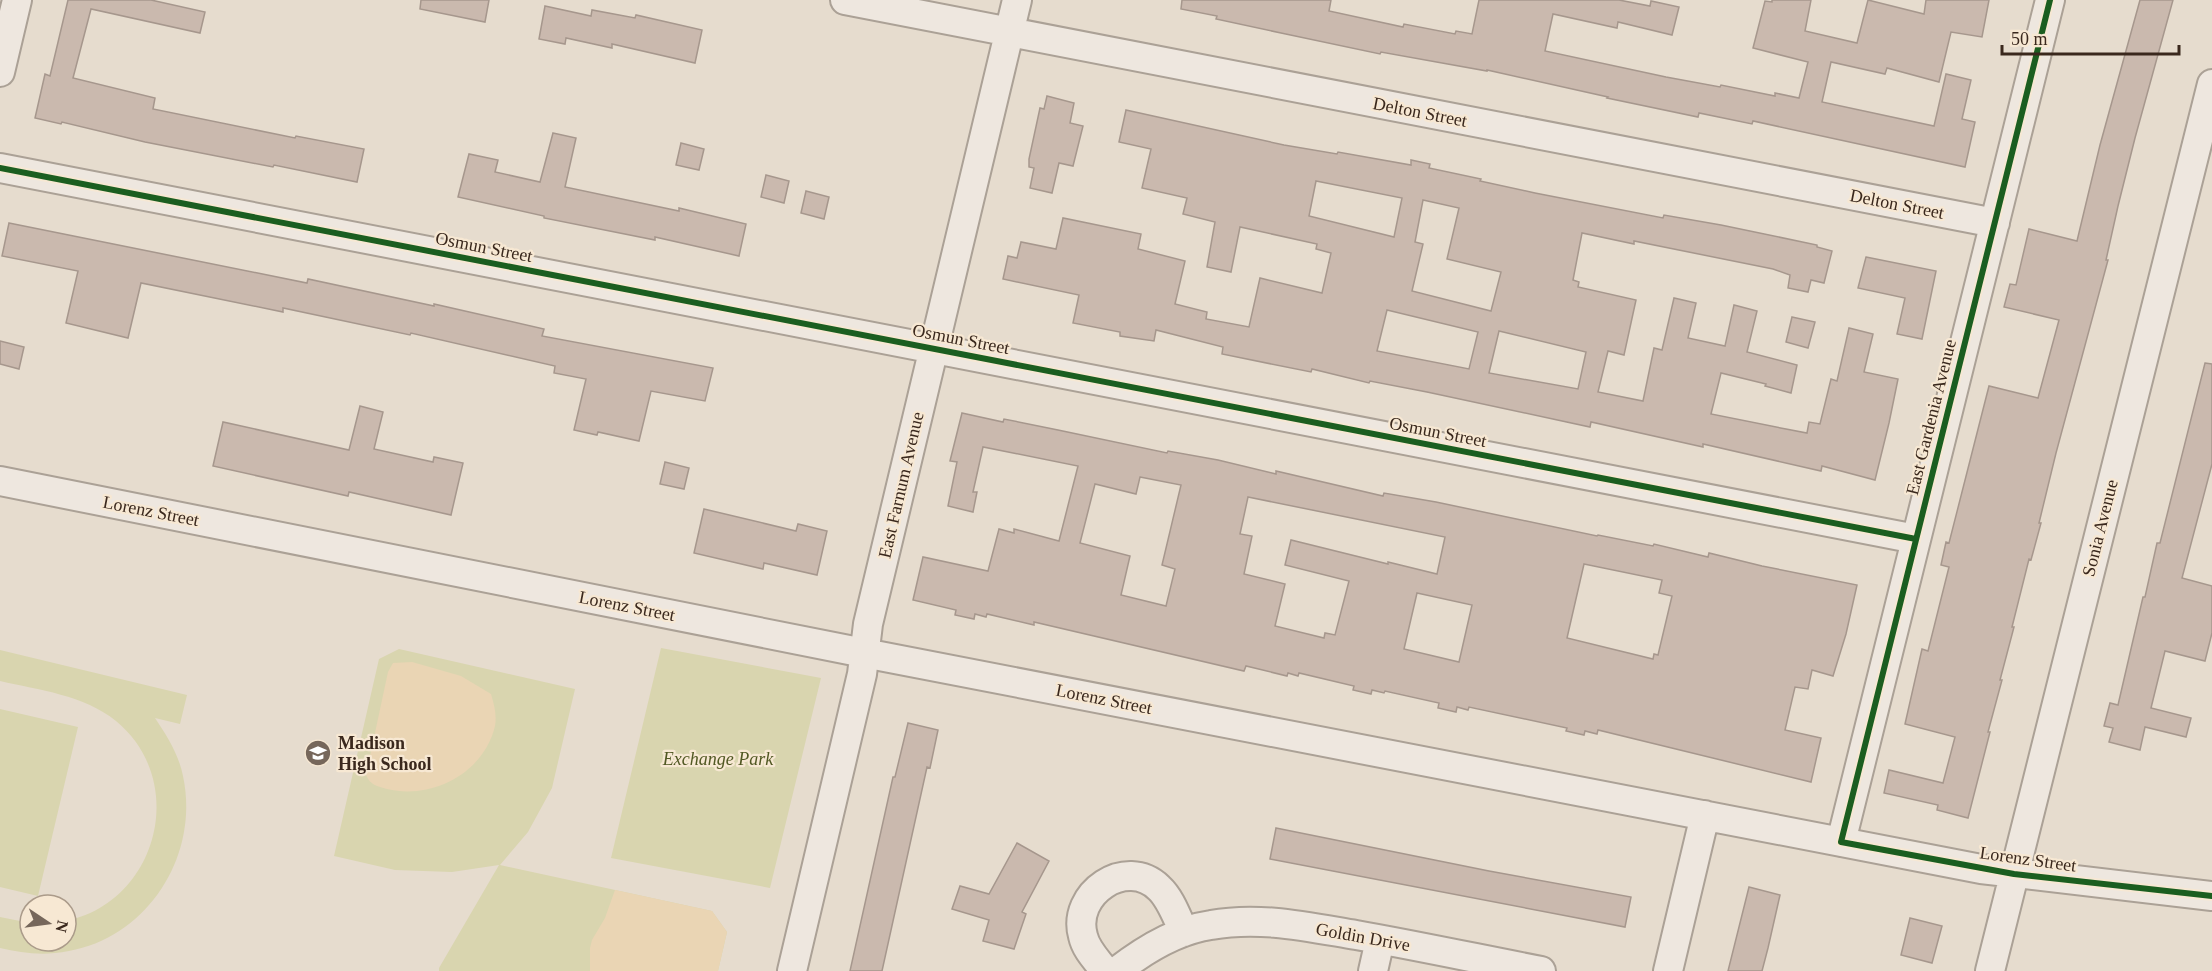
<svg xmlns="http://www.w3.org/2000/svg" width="2212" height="971" font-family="'Times New Roman',serif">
  <rect width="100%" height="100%" fill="#e6dcce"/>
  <path fill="#d9d5af" d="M661 648 821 678 770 888 611 858Z
    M399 649 575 689 552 788 528 832 500 865 712 911 727 932 718 971H439V968L499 865 452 872 395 870 334 856 379 659Z
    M0 650 187 695 180 724 155 718C167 736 179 755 183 776 201 860 142 946 55 953 36 955 18 952 0 948V917L30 923V941H66V921C158 902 189 781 116 721 84 695 39 690 0 681Z
    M0 709 78 727 38 896 0 887Z"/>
  <path fill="#ead5b4" d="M412 662 461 676 491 694C494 704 497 715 495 726 484 773 432 800 387 789 377 786 370 785 366 775L388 672 393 663Z
    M615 890 712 911 727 932 718 971H590V948L592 940 605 918Z"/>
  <path fill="#cab9ae" stroke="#a6978d" stroke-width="1.5" fill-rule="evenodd" d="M68 0H151L205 12 200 33 91 9 73 78 155 98 153 109 295 138 296 136 364 149 357 182 274 165 273 167 145 142 62 122 61 124 35 118 45 74 50 76Z
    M421 0H489L485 22 420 9Z
    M1182 0H1331L1329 11 1403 27 1404 24 1455 34 1456 31 1472 34 1479 0H1619L1650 6 1651 1 1679 7 1672 35 1618 22 1617 28 1553 14 1545 51 1666 77 1720 87 1721 85 1775 96V93L1799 98 1808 62 1753 48 1765 1 1772 2V0H1811L1805 31 1857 43 1868 0 1924 14 1926 0H1989L1982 37 1951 32 1939 82 1887 68 1885 74 1831 62 1822 102 1934 126 1946 74 1971 80 1962 119 1975 122 1965 167 1753 121 1752 124 1699 113 1698 117 1607 98 1608 97 1487 70V71L1381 52 1380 54 1281 33 1216 19 1217 16 1181 9Z
    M2140 0H2173L2135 138 2118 206 2106 260H2108L2056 453 2039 523H2041L2031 560 2029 559 2012 627H2014L2000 680H2002L1988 732H1990L1968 818 1937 810 1938 805 1884 793 1889 770 1943 783 1955 737 1905 724 1922 649 1928 651 1949 567 1941 565 1946 542 1949 543 1989 386 2038 398 2059 320 2004 307 2010 284 2016 285 2029 229 2077 241 2100 145Z
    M545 6 591 16 592 10 635 18 636 15 702 30 695 63 612 44V48L566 38 565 44 539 39Z
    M1047 96 1074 103 1070 123 1083 126 1073 166 1059 163 1052 193 1030 188 1034 168 1029 167V159L1040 108 1044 109Z
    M1126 110 1284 145 1337 154 1338 152 1411 165V160L1430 164 1429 168 1481 179 1480 181 1535 193 1663 218 1664 215 1721 225 1817 245V247L1832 251 1824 283 1811 280 1808 292 1788 288 1790 275 1773 269 1634 241V244L1582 233 1573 280 1579 282 1578 287 1636 300 1624 355 1608 351 1598 392 1643 401 1654 348 1662 350 1674 298 1696 303 1688 338 1725 346 1734 305 1757 311 1747 352 1797 365 1791 393 1765 386 1766 384 1721 373 1711 414 1786 429 1807 433 1809 422 1820 424 1831 379 1837 381 1849 328 1873 334 1864 372 1898 379 1889 423 1875 480 1822 466 1821 471 1703 444V447L1591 422 1590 427 1427 392 1370 381 1369 383 1312 369 1311 372 1222 354 1223 347 1156 330 1154 341 1120 336V332L1073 323 1079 295 1003 279 1008 256 1017 258 1021 242 1056 249 1063 218 1141 234 1138 249 1185 261 1175 304 1207 312 1206 319 1249 327 1260 278 1322 293 1331 253 1316 249 1317 244 1240 227 1231 272 1207 267 1215 222 1183 214 1187 198 1142 188 1151 149 1119 142ZM1316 181 1402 198 1394 237 1309 216ZM1423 200 1459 208 1447 259 1501 272 1491 311 1412 291 1423 244 1415 242ZM1387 310 1478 332 1469 369 1377 351ZM1499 331 1586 352 1578 389 1489 373Z
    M553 133 576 138 565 187 679 211V208L746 224 739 256 655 237V240L544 218V216L458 197 469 154 498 160 495 172 540 182Z
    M681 143 704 149 699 170 676 165Z
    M766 175 789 181 784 203 761 197Z
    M806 191 829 197 824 219 801 213Z
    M9 223 307 283 308 279 434 306V304L544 329 542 336 713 368 705 401 651 391 639 441 598 432 597 435 574 430 586 379 554 373 555 366 411 333 410 335 283 308V312L141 283 128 338 66 323 78 271 2 256Z
    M1866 257 1936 271 1922 339 1897 334 1905 298 1858 288Z
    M1792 317 1815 322 1808 348 1786 342Z
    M0 341 24 347 19 369 0 364Z
    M2205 363 2212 364V464L2182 578 2212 586V633L2205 661 2165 651 2151 708 2191 718 2186 737 2145 727 2140 750 2109 742 2113 728 2104 726 2110 703 2118 705 2143 597H2145L2157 543H2160Z
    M360 406 383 412 374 449 433 462 434 457 463 463 451 515 349 492 348 496 213 466 223 422 349 450Z
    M962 413 1003 422 1004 419 1058 430 1167 453 1168 451 1218 460 1276 474V471L1383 496 1384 493 1436 502 1597 536 1598 535 1653 546 1654 544 1708 557 1709 553 1762 566 1857 585 1846 634 1833 676 1812 670 1808 689 1795 687 1785 730 1821 738 1811 782 1598 730 1597 734 1585 731 1584 735 1566 731 1567 728 1469 707 1468 710 1457 707 1456 712 1438 708 1439 703 1385 691 1384 693 1372 690 1371 694 1353 690 1354 686 1299 673 1298 676 1288 673 1287 676 1246 666 1244 671 1034 622V625L987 614 986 617 975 614 974 619 955 615 956 610 913 600 923 557 988 571 999 529 1014 533V529L1059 541 1078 466 983 447 973 492H977L973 512 948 506 957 462 950 461ZM1140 477 1181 485 1162 565 1175 569 1166 606 1121 595 1130 556 1080 543 1095 484 1136 494ZM1248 497 1445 537 1437 574 1388 562V564L1291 540 1285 565 1349 581 1335 635 1325 633 1324 638 1275 626 1285 584 1244 574 1252 536 1240 534ZM1584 564 1662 580 1659 593 1672 596 1658 655 1654 654 1653 659 1567 638ZM1417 593 1472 605 1459 662 1404 649Z
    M665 462 689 468 684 489 660 484Z
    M704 509 796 531 798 524 827 531 817 575 764 563 763 569 694 553Z
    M908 723 938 730 930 768 927 767 882 971H850L893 777H895Z
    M1276 828 1489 871 1631 897 1625 927 1270 859Z
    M1017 843 1049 861 1022 912 1026 914 1014 949 983 941 989 920 952 909 960 886 989 894Z
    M1749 887 1780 895 1768 948 1762 971H1728Z
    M1910 918 1942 926 1932 963 1901 955Z"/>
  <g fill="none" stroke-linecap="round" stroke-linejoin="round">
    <g stroke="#aba196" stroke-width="32">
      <path id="minor" d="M845 0 1995 223
        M0 72 17 0
        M0 168 1916 539
        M0 481 864 653 1981 869 2212 896
        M1841 842 2050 0
        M792 971 862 674 868 624 1017 0
        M1105 971C1097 960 1086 950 1083 936 1071 894 1126 856 1159 888 1171 899 1177 918 1184 932
        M1117 971C1144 950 1177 930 1211 925 1260 916 1308 927 1356 935 1418 946 1479 959 1541 971
        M1373 971 1380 940
        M1668 971 1705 815
        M1990 971 2212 84"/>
    </g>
    <use href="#minor" stroke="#eee7df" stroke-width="28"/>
    <g stroke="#f7e8d3" stroke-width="10">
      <path id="cycleway" d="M2050 0 1841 842 2014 874 2212 896
        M0 168 1916 539"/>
    </g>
    <use href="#cycleway" stroke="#1b5e20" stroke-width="6"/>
  </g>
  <defs>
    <g id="school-disc" transform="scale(1.35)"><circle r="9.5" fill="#76675b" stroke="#f7e8d3"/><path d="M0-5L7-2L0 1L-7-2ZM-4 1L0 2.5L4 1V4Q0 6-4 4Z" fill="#fff"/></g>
  </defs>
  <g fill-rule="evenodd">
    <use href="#school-disc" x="318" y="753"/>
  </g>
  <g text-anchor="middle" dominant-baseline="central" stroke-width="4.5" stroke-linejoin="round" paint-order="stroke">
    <g font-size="18" fill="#3a281d" stroke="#f7e8d3">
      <text transform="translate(1420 112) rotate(11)">Delton Street</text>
      <text transform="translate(1897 204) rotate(11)">Delton Street</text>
      <text transform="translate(484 247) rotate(11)">Osmun Street</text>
      <text transform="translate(961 339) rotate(11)">Osmun Street</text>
      <text transform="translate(1931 417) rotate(-76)">East Gardenia Avenue</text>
      <text transform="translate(1438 432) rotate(11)">Osmun Street</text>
      <text transform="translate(901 485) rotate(-77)">East Farnum Avenue</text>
      <text transform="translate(151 511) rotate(11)">Lorenz Street</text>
      <text transform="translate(2100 528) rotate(-76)">Sonia Avenue</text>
      <text transform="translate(627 606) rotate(11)">Lorenz Street</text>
      <text transform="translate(1104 699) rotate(11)">Lorenz Street</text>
      <text transform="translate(2028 859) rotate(8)">Lorenz Street</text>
      <text transform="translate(1363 937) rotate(10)">Goldin Drive</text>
    </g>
    <g font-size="18" font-weight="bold" fill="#3a281d" stroke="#f7e8d3" text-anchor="start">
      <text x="338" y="743">Madison<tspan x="338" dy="21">High School</tspan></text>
    </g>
    <g font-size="18" font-style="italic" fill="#515823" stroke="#f7e8d3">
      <text x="718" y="759">Exchange Park</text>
    </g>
  </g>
  <g transform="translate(48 923) rotate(103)"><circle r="28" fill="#f7e8d3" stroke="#ab9b8a" stroke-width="1.5"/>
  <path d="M0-4.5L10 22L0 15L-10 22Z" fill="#76675b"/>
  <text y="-9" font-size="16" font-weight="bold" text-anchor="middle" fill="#3a281d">N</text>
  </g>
  <path d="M2002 45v9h177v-9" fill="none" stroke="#3a281d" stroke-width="3"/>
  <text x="2011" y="45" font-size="18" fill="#3a281d" stroke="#f7e8d3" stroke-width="4.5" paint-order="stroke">50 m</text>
</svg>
